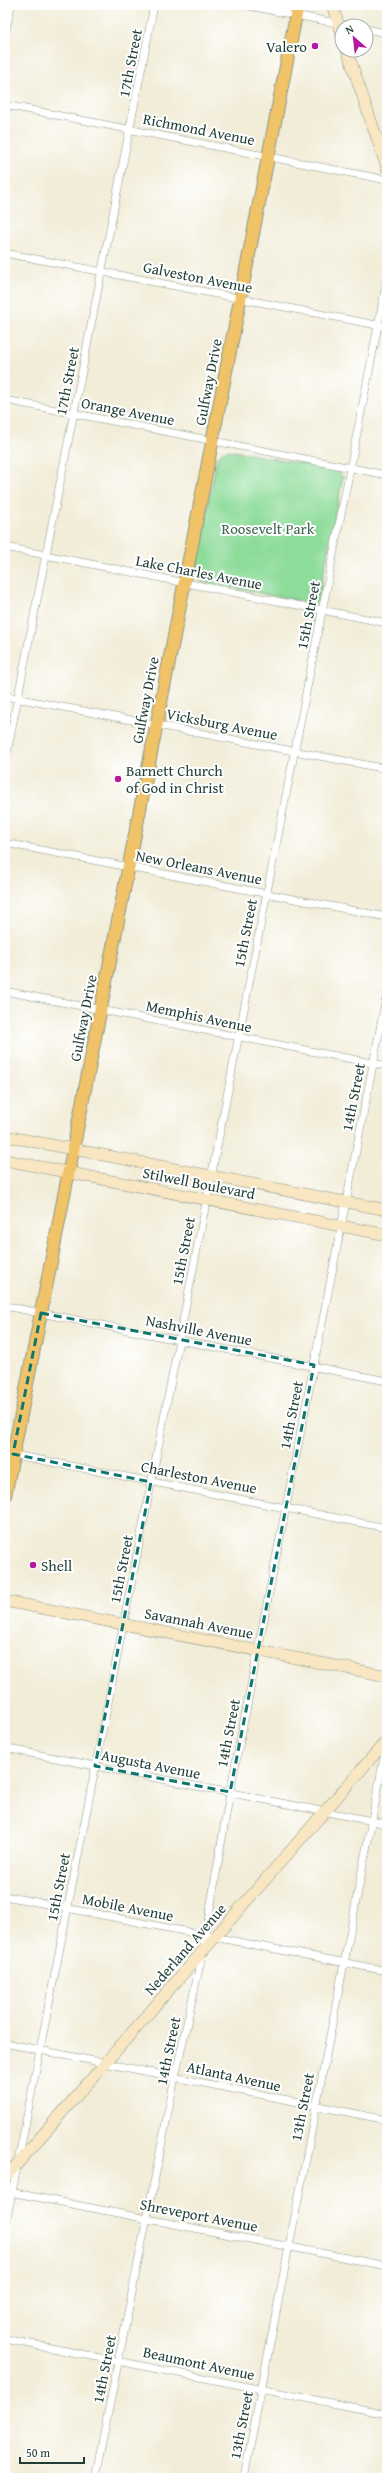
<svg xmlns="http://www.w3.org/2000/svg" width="392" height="2483" font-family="'Gentium Book Plus',serif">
  <rect width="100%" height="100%" fill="#fff"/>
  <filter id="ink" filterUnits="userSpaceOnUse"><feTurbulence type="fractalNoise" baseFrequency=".025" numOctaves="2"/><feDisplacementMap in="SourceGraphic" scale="8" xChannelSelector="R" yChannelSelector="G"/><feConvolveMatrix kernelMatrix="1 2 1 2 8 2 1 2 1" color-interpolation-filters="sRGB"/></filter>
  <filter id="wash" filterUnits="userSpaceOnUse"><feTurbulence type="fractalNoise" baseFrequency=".012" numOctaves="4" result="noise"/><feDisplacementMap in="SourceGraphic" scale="16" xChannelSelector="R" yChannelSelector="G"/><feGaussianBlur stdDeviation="0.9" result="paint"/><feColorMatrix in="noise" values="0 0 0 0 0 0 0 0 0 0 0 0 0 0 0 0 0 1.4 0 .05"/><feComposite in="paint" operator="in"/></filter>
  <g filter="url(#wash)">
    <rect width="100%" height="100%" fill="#f2edd8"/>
    <path fill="#8ddc9a" stroke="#568c67" d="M228 450 336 470 343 477 318 601 315 604 202 582 196 577 195 572 217 458 222 452Z"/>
  </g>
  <g filter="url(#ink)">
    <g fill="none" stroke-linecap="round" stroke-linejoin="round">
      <g stroke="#889586" stroke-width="8">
        <path id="street" d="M244 5 351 26
          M366 29 387 33
          M5 35 11 5
          M5 105 387 180
          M5 253 387 327
          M5 400 387 475
          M5 547 387 623
          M5 696 387 769
          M5 763 154 5
          M5 843 387 917
          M5 991 387 1066
          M5 1306 387 1381
          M5 1453 387 1528
          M5 1748 387 1824
          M5 1896 387 1971
          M5 2043 387 2120
          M5 2191 387 2266
          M5 2228 387 280
          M5 2339 387 2414
          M95 2478 175 2077 203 1951 230 1792 387 993
          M244 2478 387 1742"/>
      </g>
      <g stroke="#889586" stroke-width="12">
        <path id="secondary" d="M332 5 342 35
          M347 50 387 168
          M5 1136 387 1210
          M5 1160 387 1235
          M5 1601 387 1676
          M5 2178 387 1740"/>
      </g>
      <g stroke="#889586" stroke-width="14">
        <path id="primary" d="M5 1496 298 5"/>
      </g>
      <use href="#street" stroke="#fff" stroke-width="7"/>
      <use href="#secondary" stroke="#f9e7c3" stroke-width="11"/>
      <use href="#primary" stroke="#f1c369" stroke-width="12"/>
    </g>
  </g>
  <path fill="none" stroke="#0f766e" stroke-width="3" stroke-dasharray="8 5" stroke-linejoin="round" d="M41 1313 314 1365 230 1792 95 1766 151 1482 13 1454Z"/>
  <g fill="#b5179e" stroke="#fff" stroke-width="1.5">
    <circle cx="315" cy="46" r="4"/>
    <circle cx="118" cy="779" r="4"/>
    <circle cx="33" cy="1565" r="4"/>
  </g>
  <g text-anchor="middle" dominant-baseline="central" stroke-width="4" stroke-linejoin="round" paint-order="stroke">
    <g font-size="15" fill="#1f3d34" stroke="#fff" text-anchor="start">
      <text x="307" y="46" text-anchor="end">Valero</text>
      <text x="126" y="770">Barnett Church<tspan x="126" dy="17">of God in Christ</tspan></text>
      <text x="41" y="1565">Shell</text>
    </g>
    <g font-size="15" fill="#1f3d34" stroke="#fff">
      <text transform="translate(130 63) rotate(-79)">17th Street</text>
      <text transform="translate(199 129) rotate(11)">Richmond Avenue</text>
      <text transform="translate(198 277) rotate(11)">Galveston Avenue</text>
      <text transform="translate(67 381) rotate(-79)">17th Street</text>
      <text transform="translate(208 382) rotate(-79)">Gulfway Drive</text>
      <text transform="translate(128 411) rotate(11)">Orange Avenue</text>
      <text transform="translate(199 572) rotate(11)">Lake Charles Avenue</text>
      <text transform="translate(308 615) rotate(-79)">15th Street</text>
      <text transform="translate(145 700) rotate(-79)">Gulfway Drive</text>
      <text transform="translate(222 724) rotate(11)">Vicksburg Avenue</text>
      <text transform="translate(199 867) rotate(11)">New Orleans Avenue</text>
      <text transform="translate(245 933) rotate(-79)">15th Street</text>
      <text transform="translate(199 1016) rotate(12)">Memphis Avenue</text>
      <text transform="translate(83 1018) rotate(-79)">Gulfway Drive</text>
      <text transform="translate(353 1097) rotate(-79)">14th Street</text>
      <text transform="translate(199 1183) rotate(11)">Stilwell Boulevard</text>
      <text transform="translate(183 1251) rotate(-79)">15th Street</text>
      <text transform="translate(199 1330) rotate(11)">Nashville Avenue</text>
      <text transform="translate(291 1415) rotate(-79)">14th Street</text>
      <text transform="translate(199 1477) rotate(11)">Charleston Avenue</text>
      <text transform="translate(121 1569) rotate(-79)">15th Street</text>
      <text transform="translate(199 1623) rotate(11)">Savannah Avenue</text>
      <text transform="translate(228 1733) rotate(-79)">14th Street</text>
      <text transform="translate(151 1764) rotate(11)">Augusta Avenue</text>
      <text transform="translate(58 1887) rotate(-79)">15th Street</text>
      <text transform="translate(128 1907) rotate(11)">Mobile Avenue</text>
      <text transform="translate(185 1949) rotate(-49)">Nederland Avenue</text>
      <text transform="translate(168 2051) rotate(-78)">14th Street</text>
      <text transform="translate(234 2076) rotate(12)">Atlanta Avenue</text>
      <text transform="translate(302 2107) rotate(-79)">13th Street</text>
      <text transform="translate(199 2215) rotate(11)">Shreveport Avenue</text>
      <text transform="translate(199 2363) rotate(12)">Beaumont Avenue</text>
      <text transform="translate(104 2369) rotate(-79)">14th Street</text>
      <text transform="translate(241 2425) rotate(-79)">13th Street</text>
    </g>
    <g font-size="15" fill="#3a654e" stroke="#fff">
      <text x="268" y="528">Roosevelt Park</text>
    </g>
  </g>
  <rect width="392" height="2483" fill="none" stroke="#fff" stroke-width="20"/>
  <g transform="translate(354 38) rotate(332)"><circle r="19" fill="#ffffff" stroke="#a5b1ae"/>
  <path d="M0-3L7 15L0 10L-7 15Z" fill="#b5179e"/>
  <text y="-6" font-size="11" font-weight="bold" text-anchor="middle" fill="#1f3d34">N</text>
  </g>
  <path d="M20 2457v6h64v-6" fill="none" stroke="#1f3d34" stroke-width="2"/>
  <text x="26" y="2457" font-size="12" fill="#1f3d34" stroke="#ffffff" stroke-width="3" paint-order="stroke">50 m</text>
</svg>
